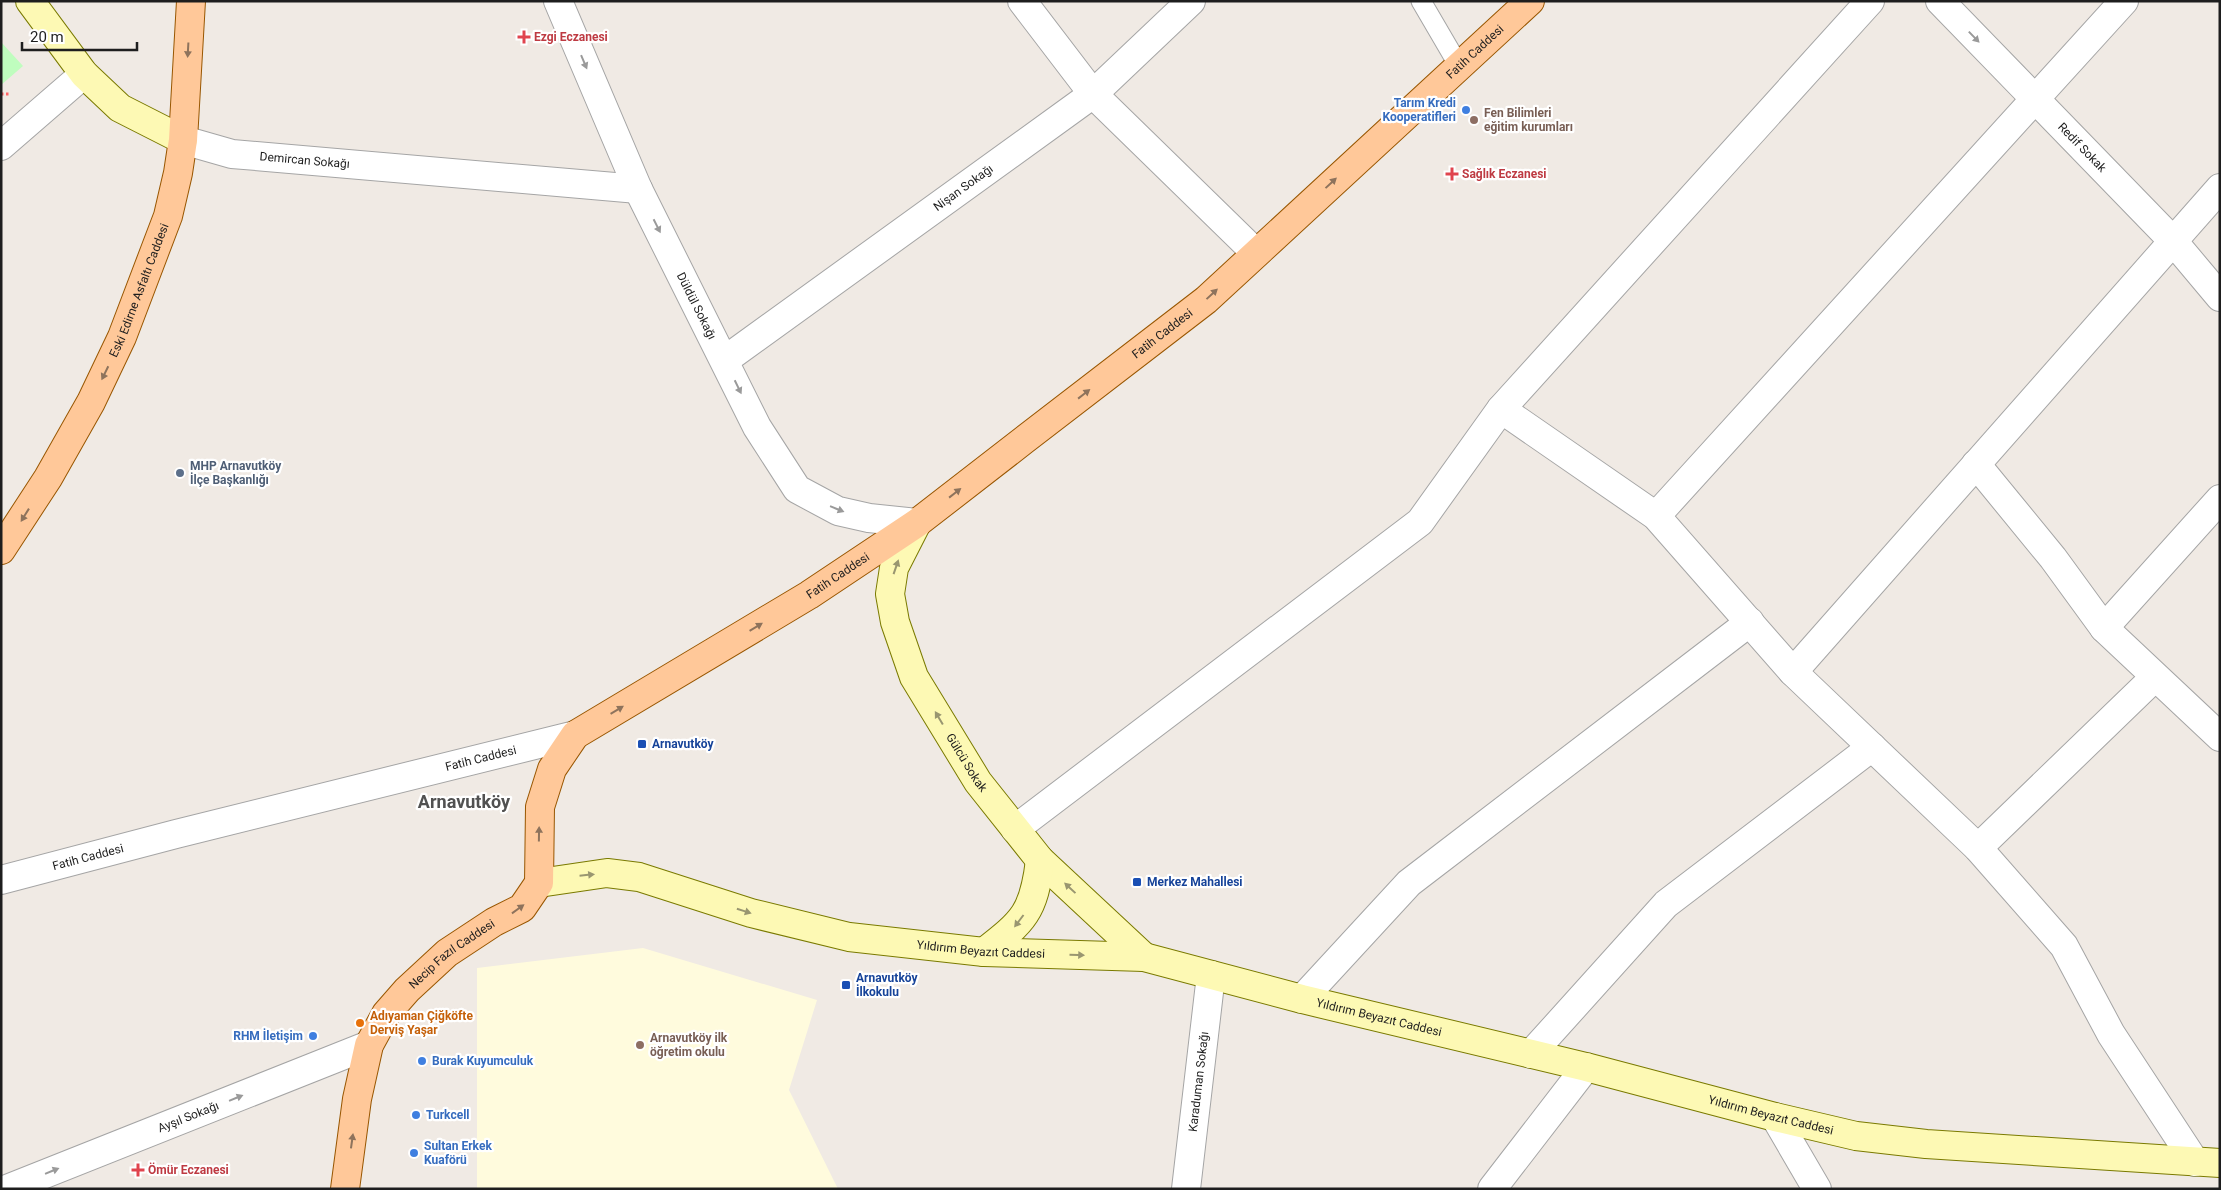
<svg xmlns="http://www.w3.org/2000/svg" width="2221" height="1190" font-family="Roboto,sans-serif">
  <rect width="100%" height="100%" fill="#f0eae4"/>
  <path fill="#fffbdd" d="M643 948 817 1000 789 1090 838 1189H477V968Z"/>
  <path fill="#bffdbe" d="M1 42 23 66 1 85Z"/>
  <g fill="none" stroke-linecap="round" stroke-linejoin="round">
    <g stroke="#a5a5a5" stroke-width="21">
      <path id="service" d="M1421 1 1459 66"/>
    </g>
    <g stroke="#a5a5a5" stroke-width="30">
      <g id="pedestrian">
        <path id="s1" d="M1 880 176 834 575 735"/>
      </g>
    </g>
    <g stroke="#a5a5a5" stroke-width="30">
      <g id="minor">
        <path d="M1022 1 1093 94 1256 253"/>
        <path id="s2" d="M1940 1 2173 241 2220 297"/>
        <path id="s3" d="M183 140 232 154 638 189"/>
        <path id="s4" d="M725 360 1093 94 1191 1"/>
        <path d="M1501 409 1656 516 1793 672 1978 848 2064 946 2111 1034 2195 1162"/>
        <path d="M1976 464 2053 558 2104 628 2220 737"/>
        <path d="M1656 516 2124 1"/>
        <path d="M2104 628 2220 499"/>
        <path d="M1793 672 2220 188"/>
        <path d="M1015 829 1420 522 1501 409 1870 1"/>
        <path d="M1978 848 2155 677"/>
        <path d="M1302 999 1409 883 1750 622"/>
        <path d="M1531 1054 1666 904 1872 747"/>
        <path d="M1775 1117 1817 1189"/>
        <path id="s5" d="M1186 1189 1211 975"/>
        <path d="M1492 1189 1586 1067"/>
      </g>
    </g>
    <g stroke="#a5a5a5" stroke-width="30">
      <g id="tertiary">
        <path id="s6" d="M558 1 638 189 757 427 797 489 838 511 869 518 917 523"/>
        <path d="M1 146 84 74"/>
        <path id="s7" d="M7 1189 369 1045"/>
      </g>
    </g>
    <g stroke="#7a7a00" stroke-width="30">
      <g id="secondary">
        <path d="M30 1 84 74 120 108 183 140"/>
        <path id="s8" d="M917 523 894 568 890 594 895 622 914 677 978 782 1040 860 1144 957"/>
        <path id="s9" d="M539 883 607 873 639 877 751 913 849 937 984 952 1144 957 1302 999 1586 1067 1775 1117 1856 1136 1926 1144 2220 1163"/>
        <path d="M984 952C1024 921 1034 912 1040 860"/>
      </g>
    </g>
    <g stroke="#985600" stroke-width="30">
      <g id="primary">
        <path id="s10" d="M1 550 48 478 91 402 122 337 168 216 178 173 183 140 191 1"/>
        <path id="s11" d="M345 1189 357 1099 369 1045 386 1014 407 990 447 953 494 922 522 908 539 883 540 807 552 769 575 735 809 595 917 523 1024 440 1206 300 1530 1"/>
      </g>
    </g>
    <path stroke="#ff6566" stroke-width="3" stroke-dasharray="2.5 2.5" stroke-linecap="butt" d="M1 94H9"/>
    <use href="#service" stroke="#fff" stroke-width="19"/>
    <use href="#pedestrian" stroke="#fff" stroke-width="28"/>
    <use href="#minor" stroke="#fff" stroke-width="28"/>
    <use href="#tertiary" stroke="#fff" stroke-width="28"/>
    <use href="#secondary" stroke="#fdf9b4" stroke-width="28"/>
    <use href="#primary" stroke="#ffc899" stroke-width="28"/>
  </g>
  <defs><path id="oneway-solid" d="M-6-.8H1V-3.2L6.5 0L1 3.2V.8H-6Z" transform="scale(1.25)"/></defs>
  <g fill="#9a9a9a">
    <use href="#oneway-solid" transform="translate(1974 37) rotate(46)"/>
    <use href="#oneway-solid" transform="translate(584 62) rotate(67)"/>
    <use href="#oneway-solid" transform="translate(657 226) rotate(63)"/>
    <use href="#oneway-solid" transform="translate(738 387) rotate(64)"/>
    <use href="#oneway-solid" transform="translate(837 509) rotate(22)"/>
    <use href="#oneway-solid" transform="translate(236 1098) rotate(-22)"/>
    <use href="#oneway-solid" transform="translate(52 1171) rotate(-22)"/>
  </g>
  <g fill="#8e735c">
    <use href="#oneway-solid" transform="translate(188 50) rotate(93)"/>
    <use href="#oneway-solid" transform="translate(1331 183) rotate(-43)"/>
    <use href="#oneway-solid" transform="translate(1212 294) rotate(-43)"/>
    <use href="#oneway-solid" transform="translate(105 373) rotate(116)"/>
    <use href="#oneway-solid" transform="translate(1084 394) rotate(-38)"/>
    <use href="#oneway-solid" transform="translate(955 493) rotate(-38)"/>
    <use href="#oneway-solid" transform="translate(25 515) rotate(122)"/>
    <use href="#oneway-solid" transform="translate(756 627) rotate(-31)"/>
    <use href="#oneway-solid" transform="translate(617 710) rotate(-31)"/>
    <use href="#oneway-solid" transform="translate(539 834) rotate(-89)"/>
    <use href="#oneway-solid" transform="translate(518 909) rotate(-36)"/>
    <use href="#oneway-solid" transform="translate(352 1141) rotate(-82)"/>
  </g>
  <g fill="#999670">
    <use href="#oneway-solid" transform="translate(896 567) rotate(-71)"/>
    <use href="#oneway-solid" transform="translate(939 718) rotate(-121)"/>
    <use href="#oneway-solid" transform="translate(587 875) rotate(-6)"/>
    <use href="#oneway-solid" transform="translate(1070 888) rotate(-137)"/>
    <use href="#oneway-solid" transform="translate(744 911) rotate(18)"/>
    <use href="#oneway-solid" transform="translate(1019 921) rotate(127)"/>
    <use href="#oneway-solid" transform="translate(1077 955) rotate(2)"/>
  </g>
  <g fill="#e0444e" stroke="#fff" stroke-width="2">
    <path d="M521.5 29.5h5v5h5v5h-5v5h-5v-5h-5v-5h5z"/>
    <path d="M1449.5 166.5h5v5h5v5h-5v5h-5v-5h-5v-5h5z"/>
    <path d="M135.5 1162.5h5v5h5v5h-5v5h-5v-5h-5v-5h5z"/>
  </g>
  <g fill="#3f7fe0" stroke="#fff" stroke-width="2">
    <circle cx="1466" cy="110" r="5"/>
    <circle cx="313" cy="1036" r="5"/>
    <circle cx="422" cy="1061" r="5"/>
    <circle cx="416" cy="1115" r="5"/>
    <circle cx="414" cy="1153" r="5"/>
  </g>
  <g fill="#8d6e63" stroke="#fff" stroke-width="2">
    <circle cx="1474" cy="120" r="5"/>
    <circle cx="640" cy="1045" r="5"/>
  </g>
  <circle fill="#5c6f8a" stroke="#fff" stroke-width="2" cx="180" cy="473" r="5"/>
  <g fill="#1a4fb4" stroke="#fff" stroke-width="2">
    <rect x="637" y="739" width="10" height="10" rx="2.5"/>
    <rect x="1132" y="877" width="10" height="10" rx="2.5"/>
    <rect x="841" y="980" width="10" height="10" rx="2.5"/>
  </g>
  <circle fill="#e8710a" stroke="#fff" stroke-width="2" cx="360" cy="1023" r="5"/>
  <g text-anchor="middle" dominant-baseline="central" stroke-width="4.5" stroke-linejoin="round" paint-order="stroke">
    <g font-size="12" font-weight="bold" fill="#be3a42" stroke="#fff" text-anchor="start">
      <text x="534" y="37">Ezgi Eczanesi</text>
      <text x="1462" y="174">Sağlık Eczanesi</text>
      <text x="148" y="1170">Ömür Eczanesi</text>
    </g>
    <g font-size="12" fill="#1e1e1e" stroke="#fff">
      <text stroke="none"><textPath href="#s11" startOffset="1676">Fatih Caddesi</textPath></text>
      <text stroke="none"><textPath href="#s2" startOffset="204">Redif Sokak</textPath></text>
      <text stroke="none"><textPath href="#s3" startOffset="124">Demircan Sokağı</textPath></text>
      <text stroke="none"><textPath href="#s4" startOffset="294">Nişan Sokağı</textPath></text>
      <text stroke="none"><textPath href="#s10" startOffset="295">Eski Edirne Asfaltı Caddesi</textPath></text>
      <text stroke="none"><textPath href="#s6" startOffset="335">Düldül Sokağı</textPath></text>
      <text stroke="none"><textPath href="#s11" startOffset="1255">Fatih Caddesi</textPath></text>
      <text stroke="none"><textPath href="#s11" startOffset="850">Fatih Caddesi</textPath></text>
      <text stroke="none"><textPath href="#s1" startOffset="495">Fatih Caddesi</textPath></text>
      <text stroke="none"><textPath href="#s8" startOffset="264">Gülcü Sokak</textPath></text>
      <text stroke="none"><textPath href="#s1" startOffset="90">Fatih Caddesi</textPath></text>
      <text stroke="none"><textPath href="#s9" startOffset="452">Yıldırım Beyazıt Caddesi</textPath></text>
      <text stroke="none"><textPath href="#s11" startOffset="271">Necip Fazıl Caddesi</textPath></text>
      <text stroke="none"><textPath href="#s9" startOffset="858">Yıldırım Beyazıt Caddesi</textPath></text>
      <text stroke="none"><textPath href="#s5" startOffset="108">Karaduman Sokağı</textPath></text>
      <text stroke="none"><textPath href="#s9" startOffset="1262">Yıldırım Beyazıt Caddesi</textPath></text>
      <text stroke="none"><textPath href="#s7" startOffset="195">Ayşıl Sokağı</textPath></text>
    </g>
    <g font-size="12" font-weight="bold" fill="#366cbe" stroke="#fff" text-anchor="start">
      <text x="1456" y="103" text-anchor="end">Tarım Kredi<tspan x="1456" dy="14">Kooperatifleri</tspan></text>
      <text x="303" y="1036" text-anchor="end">RHM İletişim</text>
      <text x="432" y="1061">Burak Kuyumculuk</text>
      <text x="426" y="1115">Turkcell</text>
      <text x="424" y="1146">Sultan Erkek<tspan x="424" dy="14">Kuaförü</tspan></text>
    </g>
    <g font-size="12" font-weight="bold" fill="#785e54" stroke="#fff" text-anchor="start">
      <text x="1484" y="113">Fen Bilimleri<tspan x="1484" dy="14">eğitim kurumları</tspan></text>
      <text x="650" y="1038">Arnavutköy ilk<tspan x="650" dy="14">öğretim okulu</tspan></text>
    </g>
    <g font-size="12" font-weight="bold" fill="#4e5e75" stroke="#fff" text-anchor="start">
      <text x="190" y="466">MHP Arnavutköy<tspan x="190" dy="14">İlçe Başkanlığı</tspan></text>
    </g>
    <g font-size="12" font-weight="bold" fill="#164399" stroke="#fff" text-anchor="start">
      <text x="652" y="744">Arnavutköy</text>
      <text x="1147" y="882">Merkez Mahallesi</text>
      <text x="856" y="978">Arnavutköy<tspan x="856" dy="14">İlkokulu</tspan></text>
    </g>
    <g font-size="12" font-weight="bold" fill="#c56008" stroke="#fff" text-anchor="start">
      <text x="370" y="1016">Adıyaman Çiğköfte<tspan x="370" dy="14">Derviş Yaşar</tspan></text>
    </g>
    <g font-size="18" font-weight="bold" fill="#515151" stroke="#fff">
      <text x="464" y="801">Arnavutköy</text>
    </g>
  </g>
  <rect width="2221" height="1190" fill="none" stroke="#1e1e1e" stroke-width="5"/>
  <path d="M22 42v8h115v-8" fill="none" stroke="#1e1e1e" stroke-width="2.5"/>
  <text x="30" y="42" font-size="15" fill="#1e1e1e" stroke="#ffffff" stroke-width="4" paint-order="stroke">20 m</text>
</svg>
